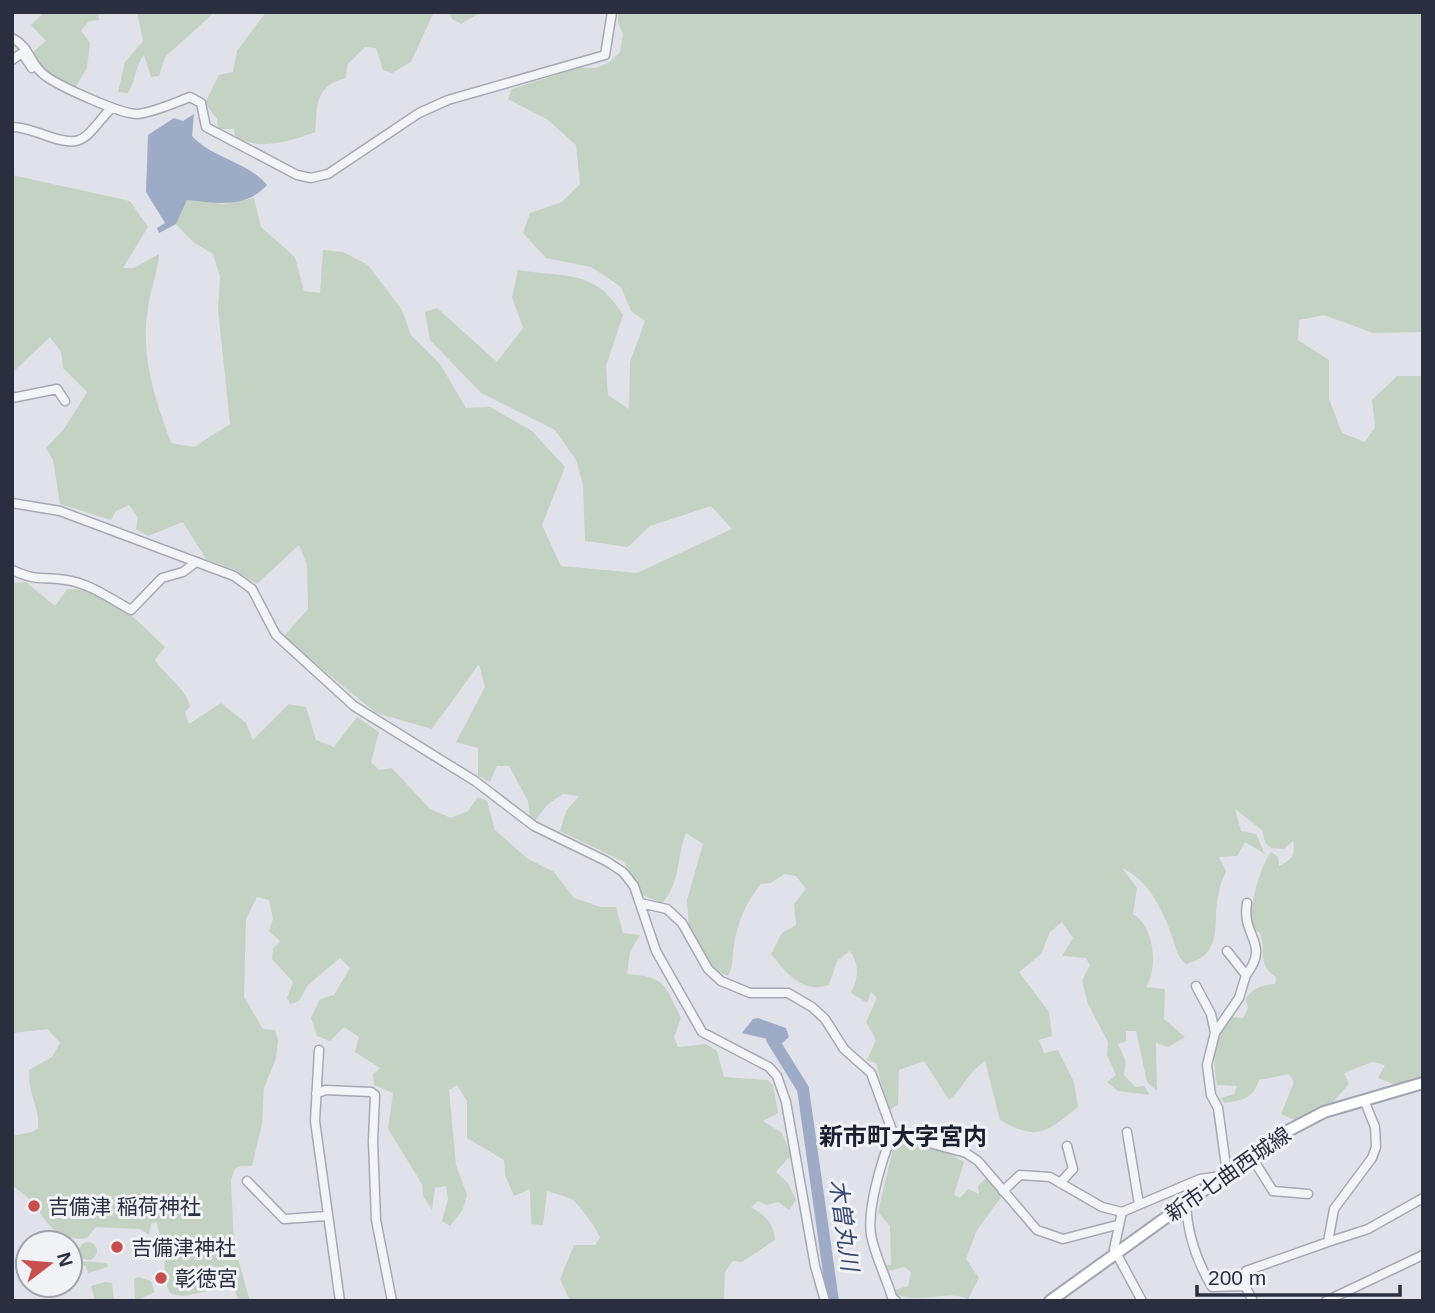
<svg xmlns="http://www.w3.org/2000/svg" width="1435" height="1313" font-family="Arial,'Noto Sans JP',sans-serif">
  <rect width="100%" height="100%" fill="#e1e2e9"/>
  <path fill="#c3d2c2" d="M44 12H98L99 20 89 21 81 31 90 43 87 68 75 88 55 84 38 75 34 51 46 41 31 25Z
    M137 12H215L165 57 159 76 151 77 144 55C135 65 136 81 128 93L118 92 125 62 143 41Z
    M266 12H434L411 62 392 73 383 70 376 48 365 47 347 65 346 78C314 87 318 103 315 132 292 141 257 152 235 136L234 129H218L217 119 205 103 219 75 233 72 237 51Z
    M449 12H481L461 24 452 19Z
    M618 12H1423V332L1373 333 1324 315 1299 320 1298 340 1329 360V399L1342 433 1365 442 1375 427 1372 400 1397 376H1423V1076L1395 1085 1378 1078 1385 1065 1372 1062 1344 1073 1349 1084 1333 1102 1294 1120 1281 1114 1294 1082 1289 1074 1259 1080C1252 1100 1243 1100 1224 1103L1221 1098 1234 1094 1237 1086 1217 1085C1213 1061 1211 1034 1231 1017L1243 1018 1248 1008 1246 998C1255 987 1262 985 1275 984L1276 977C1256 964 1267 951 1260 933L1250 927C1249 909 1260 866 1271 852L1278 857 1279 866C1292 860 1296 854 1293 841L1284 849 1271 848 1265 842 1262 830 1235 809 1241 831 1256 834 1265 854 1245 842 1237 856 1219 857 1226 871C1224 877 1220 884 1219 892 1211 922 1226 954 1186 964 1176 955 1176 948 1172 936 1162 909 1149 880 1122 868L1137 888 1133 914C1155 927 1158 968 1146 987L1165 989 1164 1019 1185 1037 1168 1047 1156 1043 1157 1091 1147 1082 1136 1031H1126V1041L1118 1044 1126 1062 1124 1075 1135 1087 1144 1086 1150 1095 1118 1091 1107 1082 1116 1075 1107 1055 1108 1042 1088 1004 1082 981 1090 965 1086 958 1062 956 1073 938 1062 922 1050 932 1041 954 1019 972 1049 1012 1052 1036 1039 1040 1044 1053 1058 1050 1074 1082 1078 1107C1046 1132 1038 1142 1000 1120L985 1061C966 1074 965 1087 949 1100L924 1061 899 1070 898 1104 888 1111 876 1063 867 1060 876 1040 866 1022 877 998 871 992 867 1003 851 993C858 979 860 965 850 951L837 961 829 985C803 994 787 974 771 954L782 933 796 925 794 904 806 889 796 876 784 874 771 883 761 884C746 902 738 921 734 944 732 957 734 965 728 976L712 969 689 928 687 900 703 844 686 833C677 855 680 885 662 903L640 894 624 862 560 831 566 811 579 796 563 794 547 805 535 821 530 818 528 801 509 766H497L490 782 478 776V748L456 742 485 687 479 664 432 729 376 713 283 637 308 609 307 565 299 545 257 584 235 570 206 559 183 522 148 536 136 529 138 518 129 505 116 511 111 520 60 504 53 460 46 448 64 429 87 392 63 368 61 352 50 337 12 373V175L130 201 148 227 123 268H134L159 254C158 273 150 290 148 308 140 357 155 398 171 443L194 447 230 424 218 309 220 277 213 254 193 242 176 224 187 200 223 204 254 198 261 227 295 257 304 291 320 293 323 250 343 252 368 265 402 310 411 335 440 364 466 408 490 407 532 431 565 467 542 525 561 566 637 573 732 529 711 506 650 526 628 547 585 541 583 485 576 460 555 430 481 393 430 340 425 312 437 308 497 362 523 328 512 297 518 270C565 278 595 268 623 315L606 366 608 395 629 409 630 362 645 321 631 311 621 287 591 267 546 258 523 233 530 213 562 202 580 184 576 145 548 120 508 99 512 89 578 68H596L610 62 620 52 623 34 618 23Z
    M26 582 55 606 67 589C108 588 137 620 165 647L155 660C167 678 184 686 190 706L185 712 189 724 221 703 246 723 253 740 289 704 306 707 316 740 334 747 357 717 379 732 371 762 379 770 392 768 430 809 451 818 468 811 478 797 487 801 495 830 528 859 554 872 574 898 601 907H616L623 933 640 935 630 952 627 974C667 977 664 985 681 1018L674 1037 678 1047 706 1044 717 1051 724 1077 767 1080 773 1085 778 1113 763 1121 782 1133 791 1155 776 1172 788 1183 796 1200 789 1210 778 1202 767 1205 758 1201 751 1207C766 1216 774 1223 775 1240L742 1262 733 1261 725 1272 724 1301H570L560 1279 574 1245H595L600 1238C598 1230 581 1208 574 1201 568 1196 555 1194 547 1191L543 1225 531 1224 530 1189 514 1196 505 1175 504 1160 467 1138V1101L457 1085 449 1090 456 1165 467 1195 463 1209 450 1226 442 1221 448 1199 446 1186 435 1188 432 1210 423 1196 422 1184 388 1129 393 1093 374 1085 373 1074 380 1068 355 1052 359 1037 344 1027 330 1041 317 1036 311 1018 320 999 334 995 350 968 340 958 308 985 299 1001 290 1004 287 998 293 982 272 959 273 949 280 941 269 931 273 919 269 900 257 897 246 919 244 997 263 1029 275 1030 278 1040 276 1058 264 1088 262 1124 252 1166H240L235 1169 231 1180 234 1245 250 1301H239L233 1286 183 1296 171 1294C162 1281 166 1264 164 1249 163 1239 158 1234 157 1222L151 1223 149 1235 140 1229 96 1227 87 1238C63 1242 49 1228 37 1208 32 1199 20 1192 12 1185V1136L32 1132 38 1128C40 1108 28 1095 29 1070L52 1057 60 1043 48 1029 12 1033V583Z
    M898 1138 947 1152 964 1162 954 1195 960 1198 968 1189 979 1194 978 1186 987 1177 1002 1196 977 1230 966 1259 979 1278 968 1299C946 1289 922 1305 896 1294L894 1290 908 1286 911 1272 904 1267 889 1271 886 1265H891L890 1226 878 1212 895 1140Z
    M79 1251a9 9 0 1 1 18 0a9 9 0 1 1-18 0Z
    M77 1257 82 1261 107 1263 108 1267 88 1273 86 1266 76 1265Z
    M138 1277 151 1281 155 1292 135 1301 134 1280Z
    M105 1282 112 1283 114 1300 95 1301 91 1286Z"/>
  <path fill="#9dabc7" d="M194 114 192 136C212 158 248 162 267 185 246 209 215 203 187 200L176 224 159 233 157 228 165 223 146 192 148 135 174 118 183 121Z
    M758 1018 786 1028 789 1037 779 1046 772 1040 742 1033 753 1019Z"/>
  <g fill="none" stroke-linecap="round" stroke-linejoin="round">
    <path stroke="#9dabc7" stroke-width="12" d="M772 1039 803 1089 833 1301"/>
    <g stroke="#a6a8b3" stroke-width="11">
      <path id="minor" d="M12 38C30 47 29 62 43 74 56 85 122 115 138 114 155 112 174 103 190 97L201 103 206 127 297 175 311 178 328 174 419 113 448 100 605 55 612 12
        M12 60 22 53 32 68
        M12 127C21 127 30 130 39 133 84 150 82 141 111 108
        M12 398 57 389 65 401
        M12 503 60 511 234 576 252 589 276 635 354 706 475 781 534 826 606 861 623 872 634 886 656 951 702 1032 769 1067 777 1076 786 1102 815 1266 825 1301
        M12 570C39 582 39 576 66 580 89 583 111 599 131 610L162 578 183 572 196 562
        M640 903 667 909 682 923 708 969 721 981 750 993H788L812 1007 825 1019 844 1049 871 1073 893 1133C882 1158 867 1208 871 1235 875 1256 886 1277 892 1297L896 1301
        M1246 975C1271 943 1241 937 1247 903
        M1196 986 1211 1014 1215 1033
        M319 1050 315 1121 340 1301
        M316 1094 325 1090 371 1092 375 1095 373 1141 376 1220 392 1301
        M1127 1132 1139 1204
        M893 1133 966 1153 978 1161 1037 1230 1063 1239 1117 1225
        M1251 1156 1273 1191 1308 1194
        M1227 1173 1218 1108 1211 1095 1207 1065 1215 1033 1239 998 1246 975 1227 951
        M247 1181 284 1219 327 1216
        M1060 1183 1073 1169 1067 1146
        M1003 1191 1020 1175 1050 1177 1102 1207 1122 1212
        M1186 1202C1187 1234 1196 1260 1212 1287L1245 1286
        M1328 1242 1368 1229 1423 1198
        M1142 1301 1114 1249 1122 1212 1200 1179 1221 1176
        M1253 1301 1245 1286 1246 1271 1328 1242 1334 1209 1372 1158 1376 1147 1375 1127 1364 1100
        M1326 1301 1423 1255"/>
    </g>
    <g stroke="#a0a5b4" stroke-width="14">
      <path id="major" d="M1050 1301 1282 1134 1324 1112 1423 1083"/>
    </g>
    <use href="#minor" stroke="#f3f4f7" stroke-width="8"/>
    <use href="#major" stroke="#fff" stroke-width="10"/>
  </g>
  <g fill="#c74e4c" stroke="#f0f2f6" stroke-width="2.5">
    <circle cx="34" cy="1206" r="7"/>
    <circle cx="117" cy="1247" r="7"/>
    <circle cx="161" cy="1278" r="7"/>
  </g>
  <g text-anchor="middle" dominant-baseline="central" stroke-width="6" stroke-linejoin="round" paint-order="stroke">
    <g font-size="21" fill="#2a2e3f" stroke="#f0f2f6">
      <text transform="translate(1228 1174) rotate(-35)">新市七曲西城線</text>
    </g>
    <g font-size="21" fill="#2a2e3f" stroke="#f0f2f6" text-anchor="start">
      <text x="48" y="1206">吉備津 稲荷神社</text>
      <text x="131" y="1247">吉備津神社</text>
      <text x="175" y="1278">彰徳宮</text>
    </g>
    <g font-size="23" font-style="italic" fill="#364771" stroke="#f0f2f6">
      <text transform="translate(844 1225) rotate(82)">木曽丸川</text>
    </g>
    <g font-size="24" font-weight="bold" fill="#1c1f30" stroke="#f0f2f6">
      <text x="903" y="1136">新市町大字宮内</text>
    </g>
  </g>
  <rect width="1435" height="1313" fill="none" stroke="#2a2e3f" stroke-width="28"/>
  <g transform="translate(49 1264) rotate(74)"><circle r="33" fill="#f0f2f6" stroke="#a1a4ad" stroke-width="2"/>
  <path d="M0-5L12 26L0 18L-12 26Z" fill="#c74e4c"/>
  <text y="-10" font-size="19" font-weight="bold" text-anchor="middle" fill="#2a2e3f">N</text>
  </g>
  <path d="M1197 1285v10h203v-10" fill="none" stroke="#2a2e3f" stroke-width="3.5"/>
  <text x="1208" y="1285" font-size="21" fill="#2a2e3f" stroke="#f0f2f6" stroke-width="5" paint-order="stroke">200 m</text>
</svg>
